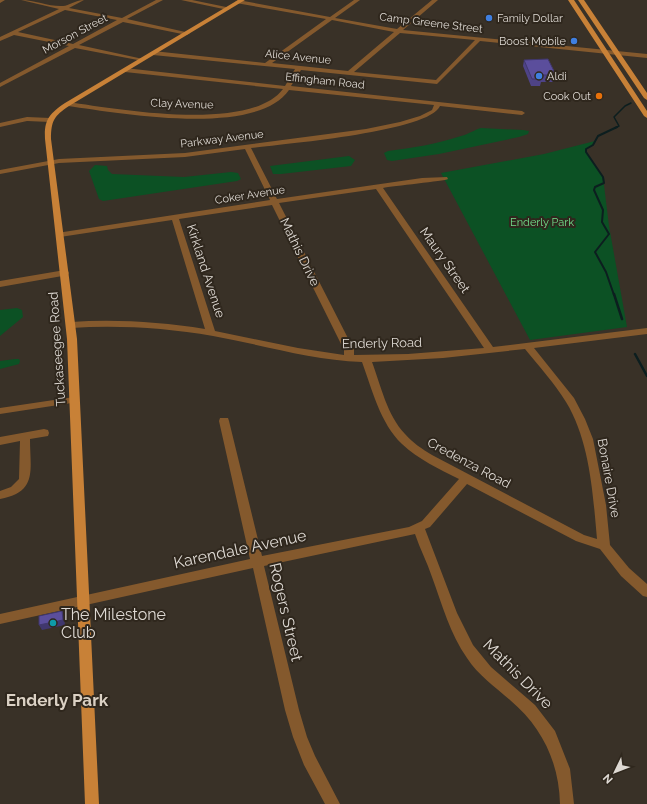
<svg xmlns="http://www.w3.org/2000/svg" width="647" height="804" font-family="Raleway,sans-serif">
  <rect width="100%" height="100%" fill="#393127"/>
  <path fill="#0c5124" d="M481 128 523 130 529 131 528 134 519 137 439 154 392 161 387 160 384 153 388 151C412 148 437 144 461 136 469 134 474 130 481 128Z
    M595 141 593 145 587 149 586 152 603 177 609 226 627 327 530 340 441 173 544 154Z
    M349 156 355 160 351 166 281 174H273L270 166Z
    M95 165 107 166 108 170 112 174 184 177 231 172 238 173 241 179 237 181 103 201 99 199 89 171Z
    M17 308 22 310 23 317 0 336V310Z
    M15 359H19L20 361 19 364 0 369V361Z"/>
  <g fill="none" stroke-linecap="round" stroke-linejoin="round">
    <path stroke="#0c1e1f" stroke-width="1.5" d="M615 128 619 126 614 117 625 106 631 103"/>
    <path stroke="#0c1e1f" stroke-width="2" d="M614 295 606 272 595 252 609 234 602 222 603 210 594 190 595 187 604 183 603 177 586 152V149L593 145 598 136 617 127"/>
    <path stroke="#0c1e1f" stroke-width="2.5" d="M614 294 622 319
      M635 354 647 376"/>
    <path fill="#84592d" fill-rule="evenodd" d="M0 0H5L0 3Z
      M21 0C35 0 50 7 63 6 69 6 75 0 84 0L69 8 122 18 156 0H163L127 19 190 33 187 35 123 22 79 45 143 59V61L75 48 0 87V83L69 46 14 35 0 41V37L59 9ZM65 10 117 20 73 44 18 32Z
      M181 0H192L231 8 228 10Z
      M238 0 330 17 354 0H360L335 18 397 29 432 0H438L403 30 647 54V58L480 41 437 84 301 70 291 86 522 111 525 113 522 115 440 106C429 132 282 144 251 148L277 199 422 178 447 177 448 179C445 181 392 186 383 188L493 347 647 328V334L534 348 574 398 585 419 593 439 606 505 610 545 629 568 647 584V597L643 596 621 576 600 549 576 541 467 484 430 527 425 529 457 613 473 645 491 667 535 705 555 731 570 769 574 804H560C559 762 542 727 510 700 495 687 478 675 467 658 450 634 442 604 432 577 427 562 420 549 415 534L264 566 299 710 307 737 315 756 340 804H325L304 765 293 737 285 710 253 568 0 624V614L250 559 219 421 220 418H228L229 421 262 556 409 527 422 521 459 479C439 469 418 459 402 444 380 423 372 389 362 362 311 360 263 345 213 336 166 328 119 325 71 328L66 325 71 322C116 319 161 322 205 329L172 220 60 237H57V233L270 200 245 149 185 157 59 163 0 174V170L59 159 185 153 366 129 400 122 420 116 432 110 434 105 289 90C256 138 119 113 68 106L65 104 68 102C117 109 250 133 283 89L125 72 122 70 125 68 285 86 295 69 153 55 150 53 153 51 265 63 326 19 236 3 235 2ZM332 20 394 32 348 71 272 63ZM400 33 475 40 436 80 354 72ZM376 189 484 348 408 354 354 355V350L279 203ZM272 205 344 350V355L298 348 215 331 179 219ZM525 349C539 366 555 384 566 402 590 441 593 495 597 539L584 535 432 455C422 449 413 443 405 434 387 415 381 386 372 362L443 358Z
      M27 117 50 118 53 120 50 122 27 121 0 127V123Z
      M65 270 68 271 69 273 68 275 0 287V281Z
      M74 397 78 398 79 400 78 402 0 414V408Z
      M44 429 48 430 49 433 48 436 30 439C30 470 38 492 0 499V491L11 487 19 479 20 441 0 445V437Z"/>
    <path fill="#c88137" fill-rule="evenodd" d="M238 0H245L69 106C54 116 51 121 51 139L77 339 99 804H85L67 339 45 139C44 120 49 114 65 103Z
      M568 0H574L647 111V118L644 116Z
      M578 0H584L647 93V100L644 98Z"/>
  </g>
  <path fill="#4e4386" d="M524 60 556 75 555 82H541L540 86H531L523 66Z"/>
  <path fill="#40376d" d="M62 611 64 616 65 625 42 630 39 625Z"/>
  <path fill="#5b4e9c" stroke="#40376d" d="M548 59 556 75H539L541 79H532L524 60Z
    M62 611 63 620 39 625V616Z"/>
  <g fill="#3f7fe0" stroke="#2f271d" stroke-width="1.5">
    <circle cx="489" cy="18" r="4"/>
    <circle cx="574" cy="41" r="4"/>
    <circle cx="539" cy="76" r="4"/>
  </g>
  <circle fill="#e8710a" stroke="#2f271d" stroke-width="1.5" cx="599" cy="96" r="4"/>
  <circle fill="#0f9aa8" stroke="#2f271d" stroke-width="1.5" cx="53" cy="623" r="4"/>
  <g text-anchor="middle" dominant-baseline="central" stroke-width="4" stroke-linejoin="round" paint-order="stroke">
    <g font-size="11" fill="#ded9d3" stroke="#2f271d" text-anchor="start">
      <text x="497" y="18">Family Dollar</text>
      <text x="566" y="41" text-anchor="end">Boost Mobile</text>
      <text x="547" y="76">Aldi</text>
      <text x="591" y="96" text-anchor="end">Cook Out</text>
    </g>
    <g font-size="11" fill="#ded9d3" stroke="#2f271d">
      <text transform="translate(431 23) rotate(7)">Camp Greene Street</text>
      <text transform="translate(75 34) rotate(-28)">Morson Street</text>
      <text transform="translate(298 57) rotate(6)">Alice Avenue</text>
      <text transform="translate(325 81) rotate(6)">Effingham Road</text>
      <text transform="translate(182 104) rotate(2)">Clay Avenue</text>
      <text transform="translate(222 139) rotate(-7)">Parkway Avenue</text>
      <text transform="translate(250 195) rotate(-9)">Coker Avenue</text>
    </g>
    <g font-size="11" fill="#72de8c" stroke="#2f271d">
      <text x="542" y="222">Enderly Park</text>
    </g>
    <g font-size="13" fill="#ded9d3" stroke="#2f271d">
      <text transform="translate(300 252) rotate(64)">Mathis Drive</text>
      <text transform="translate(445 260) rotate(55)">Maury Street</text>
      <text transform="translate(206 271) rotate(72)">Kirkland Avenue</text>
      <text transform="translate(382 343) rotate(-1)">Enderly Road</text>
      <text transform="translate(57 349) rotate(-94)">Tuckaseegee Road</text>
      <text transform="translate(469 463) rotate(28)">Credenza Road</text>
      <text transform="translate(609 478) rotate(80)">Bonaire Drive</text>
    </g>
    <g font-size="16" fill="#ded9d3" stroke="#2f271d">
      <text transform="translate(240 549) rotate(-12)">Karendale Avenue</text>
      <text transform="translate(286 612) rotate(77)">Rogers Street</text>
      <text transform="translate(518 674) rotate(45)">Mathis Drive</text>
    </g>
    <g font-size="16" fill="#ded9d3" stroke="#2f271d" text-anchor="start">
      <text x="61" y="614">The Milestone<tspan x="61" dy="18">Club</tspan></text>
    </g>
    <g font-size="17" font-weight="bold" fill="#dbd1c4" stroke="#2f271d">
      <text x="57" y="700">Enderly Park</text>
    </g>
  </g>
  <g transform="translate(615 772) rotate(227)" stroke="#2f271d" stroke-width="3" paint-order="stroke">
  <path d="M0-3L7 15L0 10L-7 15Z" fill="#ded9d3"/>
  <text y="-6" font-size="11" font-weight="bold" text-anchor="middle" fill="#ded9d3">N</text>
  </g>
</svg>
